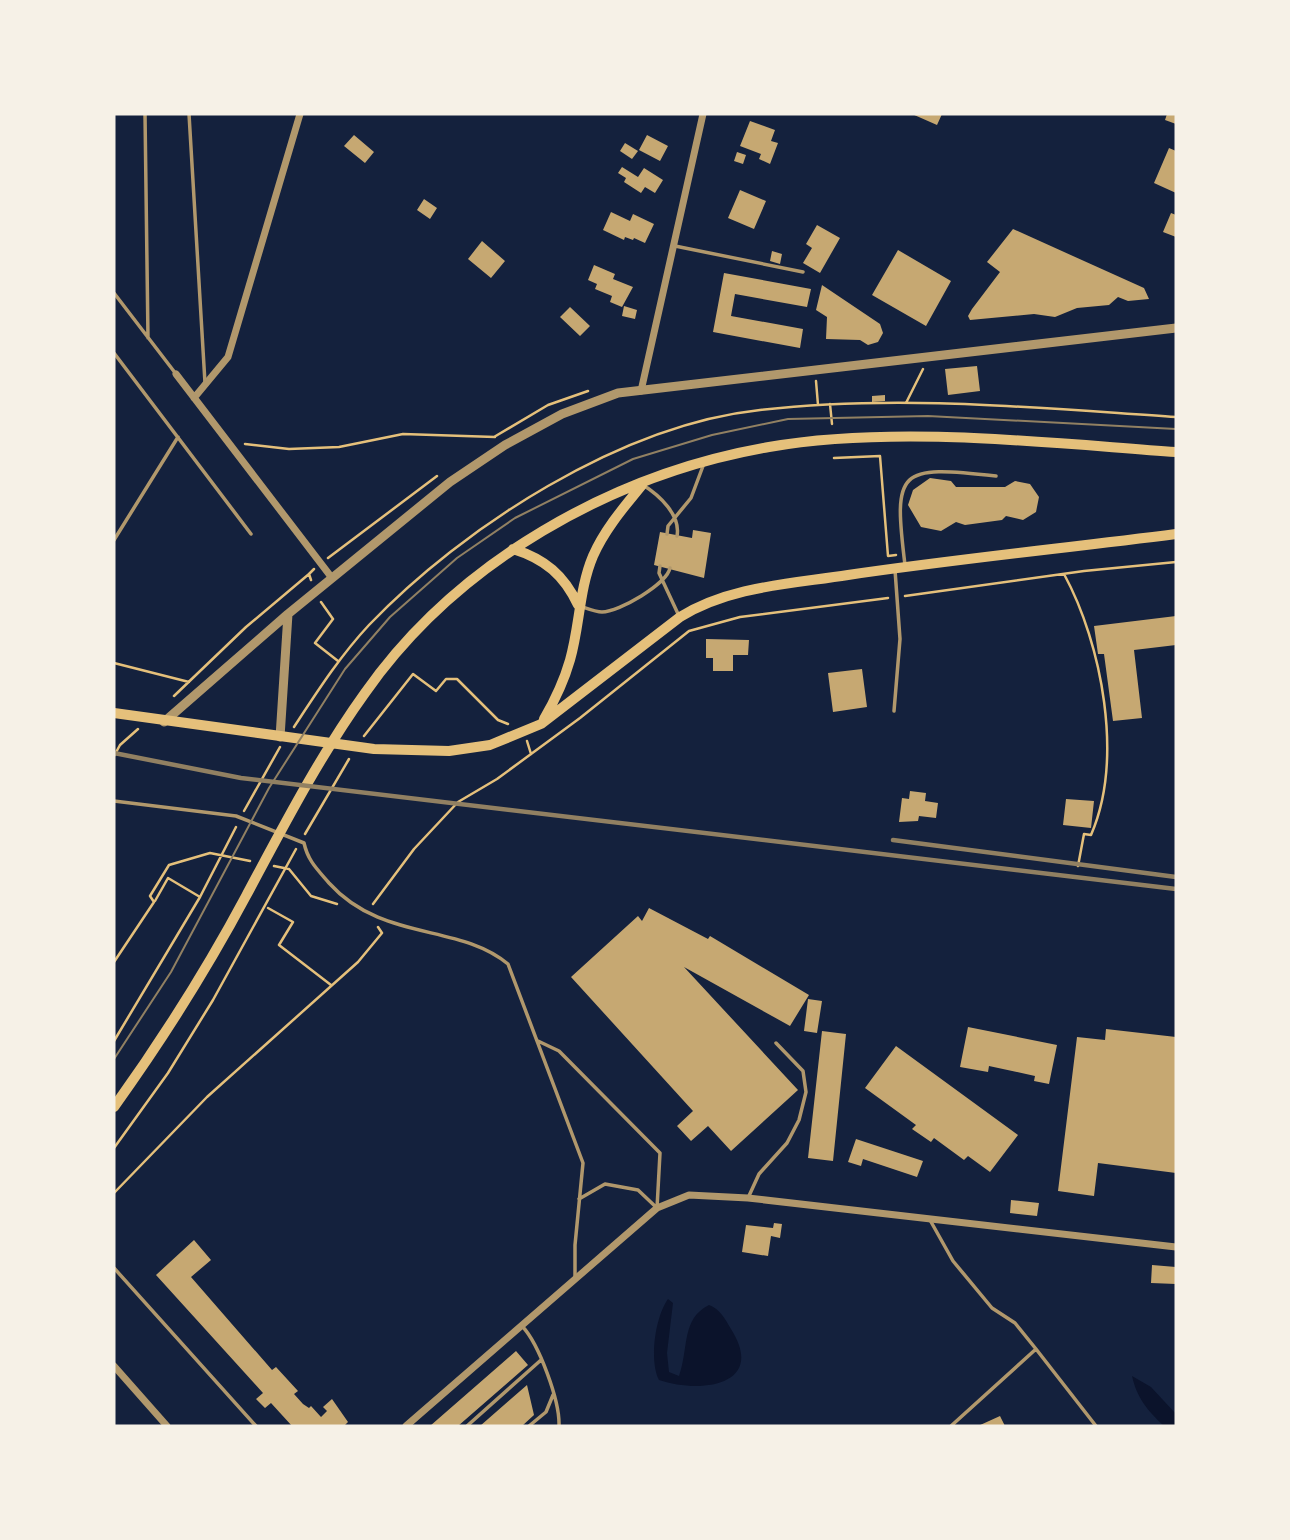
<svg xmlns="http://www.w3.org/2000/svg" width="1290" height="1540" font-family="'Fira Sans Condensed',sans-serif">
  <rect width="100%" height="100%" fill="#14213d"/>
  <path fill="#0b132b" d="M668 1299 673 1303 667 1353 669 1372 679 1376C689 1348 681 1319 709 1305 720 1309 725 1319 731 1329 767 1386 700 1394 659 1380 649 1361 655 1317 668 1299Z
    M1132 1376 1151 1387 1176 1414V1426H1164C1147 1410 1137 1398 1132 1376Z"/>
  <path fill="#c6a872" d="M912 114H942L937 125Z
    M1167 114H1176V124L1165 120Z
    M750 121 775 130 771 141 778 143 770 164 759 159 761 154 740 146Z
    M354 135 374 152 365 163 344 146Z
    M647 135 668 146 660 161 639 150Z
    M625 143 638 151 632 159 620 151Z
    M1169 148 1176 151V193L1154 183Z
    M737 152 746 155 743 164 734 161Z
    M622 167 638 177 644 168 663 180 655 193 645 187 641 193 624 182 626 178 618 173Z
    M740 190 766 201 754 229 728 218Z
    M424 199 437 208 430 219 417 210Z
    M611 212 630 221 633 214 654 224 645 243 634 238 633 240 625 237 624 240 603 230Z
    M1171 213 1176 215V237L1163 232Z
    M817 225 840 238 820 273 803 263 812 248 806 244Z
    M1013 229 1144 288 1149 299 1128 301 1118 297 1109 305 1077 308 1055 317 1034 314 970 320 968 316 972 309 1000 272 987 262Z
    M482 241 505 261 491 278 468 259Z
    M898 250 951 281 926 326 872 295Z
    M772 251 782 254 780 264 770 261Z
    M594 265 615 274 613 279 633 287 622 307 610 302 612 296 595 289 597 284 588 280Z
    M724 273 811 289 807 307 735 294 731 316 803 329 800 348 713 332Z
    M822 285 880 324 883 333 878 342 868 345 860 340 826 339 827 317 816 310Z
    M624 306 637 310 635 319 622 316Z
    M570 307 590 326 580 336 560 317Z
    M977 366 980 391 948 395 945 369Z
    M885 395V401L872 402V396Z
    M930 478 951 481 956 487H1005L1015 481 1030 484 1039 497 1036 512 1023 520 1006 516 1002 520 965 525 956 522 941 531 921 527 908 505 913 490Z
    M693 530 711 533 704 578 654 565 660 532 692 538Z
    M1176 616V645L1134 650 1142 718 1113 721 1104 654H1098L1094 626Z
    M706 639 749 640 748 655H733V671H713V658H706Z
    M862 669 867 707 833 712 828 673Z
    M910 791 926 793 925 801 938 803 936 818 919 816 918 821 899 822 902 798 909 799Z
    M1066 799 1094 801 1091 828 1063 825Z
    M649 908 708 939 710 936 809 995 790 1026 684 967 798 1090 731 1151 708 1126 691 1141 677 1126 693 1111 571 977 638 916 642 921Z
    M808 999 822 1001 817 1033 804 1031Z
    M968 1027 1057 1045 1049 1084 1034 1081 1035 1076 989 1066 988 1072 960 1067Z
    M1106 1029 1176 1037V1173L1098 1163 1094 1196 1058 1191 1077 1037 1105 1040Z
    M822 1031 846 1034 833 1161 808 1158Z
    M896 1046 1018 1135 990 1172 968 1156 964 1160 934 1138 931 1142 912 1129 916 1125 865 1088Z
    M856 1139 923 1161 917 1177 863 1159 861 1166 848 1162Z
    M1011 1200 1039 1203 1037 1216 1010 1213Z
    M774 1223 782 1224 780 1238 771 1236 768 1256 742 1252 746 1225 773 1228Z
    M194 1240 211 1260 191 1277 272 1370 276 1367 298 1391 294 1394 303 1404 309 1408 311 1406 321 1417 327 1411 323 1407 332 1399 348 1422 344 1426H292L271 1403 265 1408 256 1399 263 1393 156 1275Z
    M1152 1265 1176 1267V1284L1151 1283Z
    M516 1351 528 1365 458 1426H430Z
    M527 1385 534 1415 522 1426H480Z
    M1000 1416 1005 1426H978Z"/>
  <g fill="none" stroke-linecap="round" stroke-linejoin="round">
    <path stroke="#e5c07b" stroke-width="2.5" d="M816 381 818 405
      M906 403 923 369
      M830 404 832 424
      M494 437 548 405 588 391
      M245 444 289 449 339 447 403 434 495 437
      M834 458 880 456 888 556 896 555
      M328 558 437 476
      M1064 574C1102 644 1124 759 1091 835L1084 834 1078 866
      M311 580 309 574 314 569
      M905 596 1084 571 1176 562
      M321 602 333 619 315 643 338 661
      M114 663 189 682
      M174 696 246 627 309 574
      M294 727C317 692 340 656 369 625 464 526 621 425 760 410 898 394 1038 408 1176 417
      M364 736 413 674 436 691 446 679H457L498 720 508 724
      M527 741 531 754
      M114 756 120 745 138 729
      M244 811 280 747
      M305 834 349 759
      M274 866 289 869 311 896 337 904
      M155 901 168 878 200 897
      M373 904 414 849 458 802 497 779 580 718 689 631 740 617 888 598
      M268 908 293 922 279 945 331 985
      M114 962 154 902 150 896 169 865 210 853 250 861
      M114 1041 200 897 236 827
      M114 1148 168 1073 213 1000 296 849
      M114 1193 207 1097 358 962 382 933 378 927"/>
    <path stroke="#b1986c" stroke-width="3.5" d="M145 114 148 338
      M189 114 205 383
      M675 246 803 272
      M114 293 176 374
      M114 353 251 534
      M643 485C659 495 681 515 677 536
      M667 534 668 526 691 498 703 466
      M114 540 178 437
      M905 565C893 469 898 465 996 476
      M660 566 659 573 679 616
      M580 606C586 608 596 612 602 612 619 612 667 584 670 568
      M894 711 900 639 895 570
      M114 801 236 816 304 843C308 861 317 869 329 883 382 942 459 923 508 964L583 1163 575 1245V1277
      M538 1041 559 1051 660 1153 657 1208
      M748 1198 759 1174 787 1143 799 1120 806 1092 803 1071 776 1043
      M579 1199 605 1184 638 1190 657 1208
      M930 1220 953 1261 992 1308 1015 1323 1036 1349 951 1426
      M114 1268 256 1426
      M522 1326C539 1344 560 1401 559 1426
      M1036 1349 1096 1426
      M467 1426 541 1360
      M529 1426 546 1412 553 1395"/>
    <path stroke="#b1986c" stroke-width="7" d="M176 374 332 578
      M641 391 703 114
      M194 398 228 357 300 114
      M114 1366 167 1426
      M406 1426 657 1208 689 1195 748 1198 1176 1247"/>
    <path stroke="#b1986c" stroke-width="9" d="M164 722 288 614 450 482 505 445 562 414 618 393 1176 328
      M280 737 288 614"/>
    <path stroke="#e5c07b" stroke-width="10" d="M513 549C545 559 564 575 578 605
      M114 713 374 749 449 751 490 745 541 724 680 617C730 586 791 584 848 575 957 559 1067 548 1176 534
      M544 719C555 700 564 681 570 660 580 625 579 589 593 556 605 529 624 507 642 485
      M114 1107C162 1040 207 969 246 896 283 827 319 757 365 693 457 562 612 474 769 447 896 425 1047 443 1176 452"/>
    <path stroke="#918062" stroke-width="2" d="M114 1059 171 972 269 788 345 669 390 617 457 558 515 518 633 459 712 435 788 419 928 416 1176 429"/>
    <path stroke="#918062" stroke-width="4.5" d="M114 753 241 778 1176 889
      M893 840 1176 877"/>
  </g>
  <rect width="1290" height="1540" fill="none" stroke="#f6f1e7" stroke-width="231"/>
</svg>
